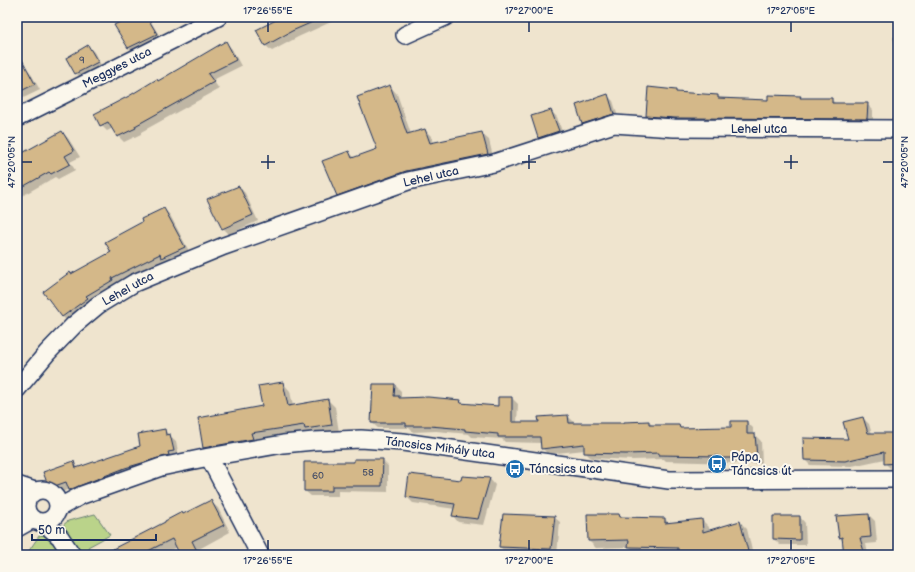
<svg xmlns="http://www.w3.org/2000/svg" width="915" height="572" font-family="'Balsamiq Sans',sans-serif">
  <rect width="100%" height="100%" fill="#efe4ce"/>
  <filter id="ink" filterUnits="userSpaceOnUse"><feTurbulence type="fractalNoise" baseFrequency=".025" numOctaves="2"/><feDisplacementMap in="SourceGraphic" scale="8" xChannelSelector="R" yChannelSelector="G"/><feConvolveMatrix kernelMatrix="1 2 1 2 8 2 1 2 1" color-interpolation-filters="sRGB"/></filter>
  <g filter="url(#ink)">
    <path fill="#bad38a" stroke="#6a8174" d="M95 514 110 535 88 547 93 555H26L39 536 56 531 68 521Z"/>
    <path fill="#0003" d="M132 17H148L162 40 135 54 129 48 115 26Z
      M188 17H215L197 26Z
      M284 17H342L298 37 272 51 266 46Z
      M898 36V53L896 51 893 37Z
      M226 43 232 49 241 66 213 80 219 89 141 132V134L124 142 118 136 113 128 107 131 101 125Z
      M88 47 94 52 103 69 82 79 76 73Z
      M17 66H24L30 72 40 90 17 101Z
      M390 86 397 94 411 134 425 130 432 137 434 143 481 133 489 140 494 161 345 202 338 195 349 152 355 158 379 149Z
      M675 91 678 93 718 96 722 100 769 101 800 97 802 99H831L836 104H867L873 110V124L653 122 647 116Z
      M607 95 613 101 619 120 589 129 583 123Z
      M551 111 557 117 564 137 545 144 539 138Z
      M62 132 68 138 80 157 70 162 75 170 58 179 55 177 22 196 17 192V157Z
      M239 187 245 193 258 221 229 234 223 228Z
      M164 209 170 215 190 253 168 263 165 260 117 284 68 322 62 316 72 275 112 252 144 222Z
      M283 383 290 391 293 406 328 400 335 407 339 432 313 436 309 432 258 440 211 454 204 447 263 407Z
      M374 385H395L401 391V399L460 401 464 404 499 407 512 398 518 404 517 423H540L568 416 574 422V424H625L649 422 653 426H679L682 429 732 428 747 422 753 428V435H755L761 441 762 464 666 461 664 459 633 460 591 458 585 452V450L548 454 542 448V443L505 442 502 439 472 437 469 434 436 431 413 432 409 428H378L372 423Z
      M863 418 869 424 872 434H898V469H891L885 463V459L852 466 810 465 805 460 849 440Z
      M164 430 176 441 179 457 76 496 70 489 56 494 50 488 44 472 73 462 79 468 141 446Z
      M382 460 388 466V492L338 491V496H311L305 491 355 463Z
      M490 479 495 485 484 525 458 522 453 516 455 509 413 503 407 497 462 481Z
      M210 501 218 508 230 532 199 549 202 555H181L177 547 162 555H115Z
      M619 515 622 518 665 519 670 524 702 520 709 527V531L740 522 747 529 753 555 636 554 629 547 596 548 589 541Z
      M869 515 875 521 877 543 866 544 868 555H846L843 541 840 538 837 517Z
      M554 517 560 522 557 555 506 553 500 547Z
      M800 517 805 523 806 545H780L774 539Z"/>
    <path fill="#d4b889" stroke="#1b2f5e" d="M130 17H147L157 34 128 48 114 25Z
      M282 17H324L292 31 265 46 256 30Z
      M226 41 236 60 208 74 214 82 135 126 136 128 117 137 108 122 100 126 94 114 129 96 157 79 158 81Z
      M88 45 98 62 75 74 66 58Z
      M17 50 35 84 17 93Z
      M390 85 407 134 425 129 430 143 482 132 488 154 406 171 337 196 322 161 349 151 352 158 377 149 357 97Z
      M648 87 676 90V92L718 95V98L768 100V95L801 96 800 98H832V103H868L867 119 674 118 646 116Z
      M608 94 614 114 582 124 576 105Z
      M551 110 559 131 538 138 531 116Z
      M62 131 74 151 65 156 70 164 51 174 49 172 17 190V156Z
      M239 186 253 215 222 229 207 199Z
      M164 208 185 247 161 258 160 254 112 278 113 280 86 296 88 298 62 317 43 292 70 272 71 274 111 252 105 242 142 222 141 219Z
      M283 382 288 406 328 399 332 425 305 429 304 425 251 433 253 439 203 448 198 418 262 406 258 386Z
      M373 384H395L394 396H399V398L428 397 461 400 460 403 498 406V397H512V422H539L538 417 568 415 569 423H624V422L649 421V425H679L680 428 731 427V421H747V434H755L757 458H718V456L659 455V453L626 454 584 453V444L541 449 540 437H498V434L465 431V429L430 426H406V423H371Z
      M863 417 868 433H898V463L884 464V452L845 461 804 460 803 438 848 439 843 422Z
      M165 429 166 435 170 434 174 451 168 452 169 455 125 468 79 486 69 490 66 482 49 488 43 472 74 461 76 468 140 446 138 434Z
      M354 459H383L382 486H332V491H304V462H354Z
      M409 474 461 480 462 476 490 478 478 519 452 516 455 504 406 497Z
      M211 500 224 525 192 541 199 555H180L172 539 140 555H101L165 522V521L182 512 183 514Z
      M503 514 555 516 551 549 499 547Z
      M587 514H619L620 517 665 518V523L702 519 703 532 740 521 749 555H678V548L628 547 629 540 588 541Z
      M869 514 871 537 860 538 865 555H844L842 537 839 538 836 516Z
      M773 516H800V540L773 539Z"/>
    <g fill="none" stroke-linecap="round" stroke-linejoin="round">
      <g stroke="#1b2f5e" stroke-width="20">
        <path id="minor" d="M405 35 445 17
          M17 118 218 17
          M17 389 47 353 74 325 98 305 134 283 224 246 408 181 494 163 614 124 674 128 898 129
          M209 457 260 555
          M17 485 35 491
          M26 506a16 16 0 1 1 32 0a16 16 0 1 1-32 0Z
          M58 508 82 495 161 467 209 457 283 444 314 441 361 439 403 442 669 480 898 479
          M43 522 60 537 72 555
          M17 528 33 519"/>
      </g>
      <use href="#minor" stroke="#fbf7ec" stroke-width="17"/>
    </g>
  </g>
  <path fill="none" stroke="#1b2f5e" stroke-width="1.5" d="M268 22V32M529 22V32M791 22V32M268 155V169M529 155V169M791 155V169M22 162H32M261 162H275M522 162H536M784 162H798M883 162H893M268 540V550M529 540V550M791 540V550"/>
  <defs>
    <g id="bus-disc" transform="scale(1)"><circle r="9.5" fill="#1f6fb2" stroke="#fbf7ec"/><path d="M-5-6H5V4H4V6H2V4H-2V6H-4V4H-5ZM-3.5-4V0h7V-4ZM-3.5 1.2v1.5H-2V1.2ZM2 1.2v1.5H3.5V1.2Z" fill="#fff"/></g>
  </defs>
  <g fill-rule="evenodd">
    <use href="#bus-disc" x="717" y="464"/>
    <use href="#bus-disc" x="515" y="469"/>
  </g>
  <g text-anchor="middle" dominant-baseline="central" stroke-width="4" stroke-linejoin="round" paint-order="stroke">
    <g font-size="10" fill="#495169">
      <text x="82" y="60">9</text>
      <text x="368" y="473">58</text>
      <text x="318" y="476">60</text>
    </g>
    <g font-size="12" fill="#1b2f5e" stroke="#fbf7ec">
      <text transform="translate(117 68) rotate(-27)">Meggyes utca</text>
      <text x="759" y="129">Lehel utca</text>
      <text transform="translate(431 177) rotate(-13)">Lehel utca</text>
      <text transform="translate(128 289) rotate(-29)">Lehel utca</text>
      <text transform="translate(440 448) rotate(7)">Táncsics Mihály utca</text>
    </g>
    <g font-size="12" fill="#1b2f5e" stroke="#fbf7ec" text-anchor="start">
      <text x="731" y="457">Pápa,<tspan x="731" dy="14">Táncsics út</tspan></text>
      <text x="529" y="469">Táncsics utca</text>
    </g>
  </g>
  <rect width="915" height="572" fill="none" stroke="#fbf7ec" stroke-width="44"/>
  <path d="M32 534v6h124v-6" fill="none" stroke="#1b2f5e" stroke-width="2"/>
  <text x="38" y="534" font-size="12" fill="#1b2f5e" stroke="#fbf7ec" stroke-width="3" paint-order="stroke">50 m</text>
  <rect x="22" y="22" width="871" height="528" fill="none" stroke="#1b2f5e" stroke-width="1.5"/>
  <g font-size="10" text-anchor="middle" fill="#1b2f5e">
    <text x="268" y="14">17°26'55"E</text>
    <text x="529" y="14">17°27'00"E</text>
    <text x="791" y="14">17°27'05"E</text>
    <text transform="translate(11 162) rotate(-90)" y="4">47°20'05"N</text>
    <text transform="translate(904 162) rotate(-90)" y="4">47°20'05"N</text>
    <text x="268" y="564">17°26'55"E</text>
    <text x="529" y="564">17°27'00"E</text>
    <text x="791" y="564">17°27'05"E</text>
  </g>
</svg>
